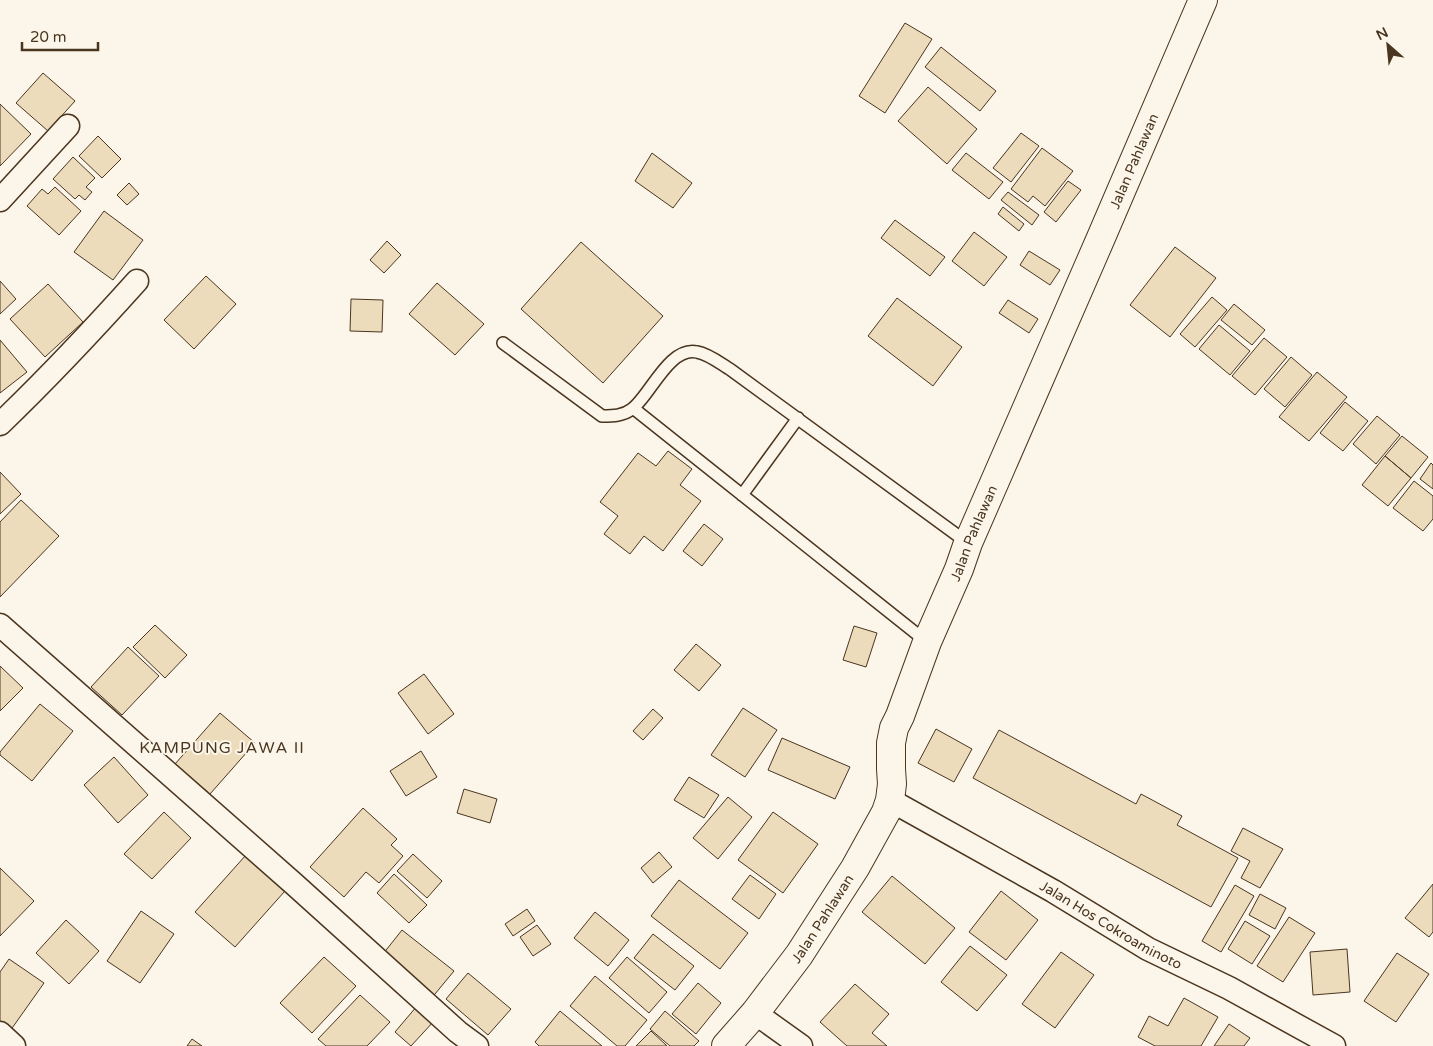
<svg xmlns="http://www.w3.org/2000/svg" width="1433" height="1046" font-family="'Varela Round',sans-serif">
  <rect width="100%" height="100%" fill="#fbf6e9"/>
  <path fill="#ecdcbc" stroke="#4a3520" d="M905 23 932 39 885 113 859 96Z
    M941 47 996 91 980 111 925 67Z
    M43 73 75 101 48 131 16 103Z
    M928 87 977 129 947 164 898 121Z
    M0 104 31 134 0 166Z
    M1021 133 1039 146 1011 182 993 168Z
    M98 136 121 159 102 178 79 156Z
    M1042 148 1073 171 1045 206 1033 196 1028 202 1011 189Z
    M652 153 692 183 673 208 635 181Z
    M966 153 1003 182 989 199 952 170Z
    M73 157 95 178 86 187 92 192 85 200 79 195 75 199 53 179Z
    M1068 181 1081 190 1056 222 1044 212Z
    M129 183 139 194 127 205 117 195Z
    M55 187 81 211 59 235 27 206 42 189 48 194Z
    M1008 192 1039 215 1032 225 1001 200Z
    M1003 207 1024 224 1019 231 998 214Z
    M104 211 143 240 113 280 74 252Z
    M895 220 945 257 930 276 881 238Z
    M974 232 1007 257 984 286 952 261Z
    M387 241 401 255 384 273 370 260Z
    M581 242 663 316 603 383 521 309Z
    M1175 247 1216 278 1170 337 1130 305Z
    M1029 251 1060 270 1050 285 1020 265Z
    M206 276 236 304 194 349 164 320Z
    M0 281 16 299 0 314Z
    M437 283 484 324 455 355 409 314Z
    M48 284 83 322 45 357 10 319Z
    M1212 297 1227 310 1195 347 1180 334Z
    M897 298 962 347 933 386 868 336Z
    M351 299 383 300 382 332 350 331Z
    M1008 300 1038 319 1029 333 999 313Z
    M1234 304 1265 330 1252 345 1221 320Z
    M1219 325 1250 351 1230 375 1199 349Z
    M1264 338 1287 357 1255 395 1232 376Z
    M0 340 27 372 0 393Z
    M1291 357 1312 375 1285 407 1264 389Z
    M1317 372 1347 397 1309 441 1279 417Z
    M1345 402 1368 421 1343 451 1320 433Z
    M1377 416 1400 435 1376 464 1353 444Z
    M1402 436 1428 457 1411 478 1385 456Z
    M668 451 692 469 680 485 701 501 663 551 644 536 630 554 604 534 618 516 600 502 638 453 656 466Z
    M1385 456 1411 478 1388 506 1362 485Z
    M1431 463 1433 465V489L1420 479Z
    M0 472 21 494 0 514Z
    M1414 481 1433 496V519L1423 531 1393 508Z
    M21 500 59 536 0 597V522Z
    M704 524 723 539 702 566 683 551Z
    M155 625 187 655 165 678 133 647Z
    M854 626 877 633 866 667 843 660Z
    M696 644 721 665 699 691 674 670Z
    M128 647 159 676 122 715 91 687Z
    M0 666 23 688 0 711Z
    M424 674 454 714 428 734 398 693Z
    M40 704 73 731 32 781 0 755V752Z
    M743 708 777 730 745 777 711 755Z
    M653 709 663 718 643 740 633 731Z
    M220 713 255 743 210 794 175 764Z
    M936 729 972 749 954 782 918 763Z
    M999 730 1136 804 1141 794 1182 816 1177 825 1238 858 1211 907 973 778Z
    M782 738 850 767 835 799 768 770Z
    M421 751 437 777 406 796 390 771Z
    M114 757 148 795 118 823 84 785Z
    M689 777 719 795 704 818 674 800Z
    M464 789 497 799 490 823 457 813Z
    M728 797 752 817 718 859 693 838Z
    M363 808 397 839 391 845 403 856 379 883 366 872 344 897 310 867Z
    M164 812 191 838 152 879 124 854Z
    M773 812 818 844 783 893 738 860Z
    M1243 828 1283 849 1260 888 1241 878 1250 861 1231 851Z
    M659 852 672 867 653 883 641 868Z
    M413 854 442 881 427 898 397 871Z
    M246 855 285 891 235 947 195 912Z
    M0 868 34 901 0 936Z
    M394 874 427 905 409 923 377 893Z
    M750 875 776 894 759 919 732 899Z
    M892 876 955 928 925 964 862 912Z
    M679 880 748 933 720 969 651 916Z
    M1433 884V932L1429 937 1405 918Z
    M1235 885 1254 896 1221 952 1202 941Z
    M1001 891 1038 920 1006 960 969 932Z
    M1260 894 1286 908 1275 929 1249 915Z
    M527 909 535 921 513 936 505 924Z
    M141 911 174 934 140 983 107 961Z
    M595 912 629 940 608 966 574 938Z
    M1289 917 1315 933 1283 982 1257 966Z
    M66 920 99 951 69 984 36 953Z
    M1245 921 1270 936 1252 964 1228 949Z
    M537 925 551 944 533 956 520 937Z
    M402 930 454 971 430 1000 379 959Z
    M653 934 694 966 675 990 634 958Z
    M970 946 1007 975 977 1011 941 982Z
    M1347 949 1350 992 1313 995 1310 952Z
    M1061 952 1094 975 1055 1028 1022 1004Z
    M1397 953 1429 974 1396 1022 1364 1001Z
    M324 957 356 986 312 1033 280 1003Z
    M627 957 667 992 649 1013 609 978Z
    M9 959 44 983 10 1031 0 1024V972Z
    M468 973 511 1009 488 1035 446 999Z
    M595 976 647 1020 625 1046H617L570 1006Z
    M698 983 721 1003 696 1034 672 1014Z
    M855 984 889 1014 872 1033 887 1046H847L820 1022Z
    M360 995 390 1022 367 1046H326L318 1039Z
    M1184 998 1218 1017 1201 1046H1155L1138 1037 1149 1016 1168 1026Z
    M417 1006 434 1021 411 1046 395 1032Z
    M560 1011 602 1046H539L535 1042Z
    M665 1011 699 1041 694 1046H670L650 1029Z
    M1229 1024 1250 1038 1244 1046H1214Z
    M651 1031 667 1046H636Z
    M192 1039 202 1046H187Z"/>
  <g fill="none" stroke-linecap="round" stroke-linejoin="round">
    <g stroke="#4a3520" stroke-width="14">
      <path id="service" d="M503 343 602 416C613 416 623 416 632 409 650 396 669 346 697 352 709 354 721 364 731 370L968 543
        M633 408 927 642
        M742 495 798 418"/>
    </g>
    <g stroke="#4a3520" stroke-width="25">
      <g id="minor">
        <path d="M0 200 68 126"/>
        <path d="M0 424C48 378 93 330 137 281"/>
        <path d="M0 625 294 884 458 1032 477 1046"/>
        <path id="s1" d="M890 800 1053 891 1148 949 1229 988 1334 1046"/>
        <path d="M755 1013 801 1046"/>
        <path d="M0 1033 14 1046"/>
      </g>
    </g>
    <g stroke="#4a3520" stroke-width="30">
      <g id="tertiary">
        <path id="s2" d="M726 1046 755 1013 799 955 855 868 886 812 890 800 892 784 891 769V743L894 728 900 716 927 642 959 569 968 543 1100 240 1203 0"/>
      </g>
    </g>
    <use href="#service" stroke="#fbf6e9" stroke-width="11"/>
    <use href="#minor" stroke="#fbf6e9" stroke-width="22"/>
    <use href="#tertiary" stroke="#fbf6e9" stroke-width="28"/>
  </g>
  <g text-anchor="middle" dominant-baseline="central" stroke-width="4" stroke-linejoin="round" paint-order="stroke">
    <g font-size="14" fill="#4a3520" stroke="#fbf6e9">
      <text stroke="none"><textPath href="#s2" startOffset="985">Jalan Pahlawan</textPath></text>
      <text stroke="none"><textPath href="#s2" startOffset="580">Jalan Pahlawan</textPath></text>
      <text stroke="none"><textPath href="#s2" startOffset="160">Jalan Pahlawan</textPath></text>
      <text stroke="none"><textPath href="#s1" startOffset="254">Jalan Hos Cokroaminoto</textPath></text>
    </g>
    <g font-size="16" letter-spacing="1" fill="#4a3520" stroke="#fbf6e9">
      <text x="222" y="748">KAMPUNG JAWA II</text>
    </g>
  </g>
  <g transform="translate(1388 45) rotate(333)" stroke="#fbf6e9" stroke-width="4" paint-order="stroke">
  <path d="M0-4L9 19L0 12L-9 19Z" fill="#4a3520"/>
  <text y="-8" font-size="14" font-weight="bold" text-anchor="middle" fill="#4a3520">N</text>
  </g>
  <path d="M22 42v8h76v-8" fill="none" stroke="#4a3520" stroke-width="2.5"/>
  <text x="30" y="42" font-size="15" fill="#4a3520" stroke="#fbf6e9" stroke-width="4" paint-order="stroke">20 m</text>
</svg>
